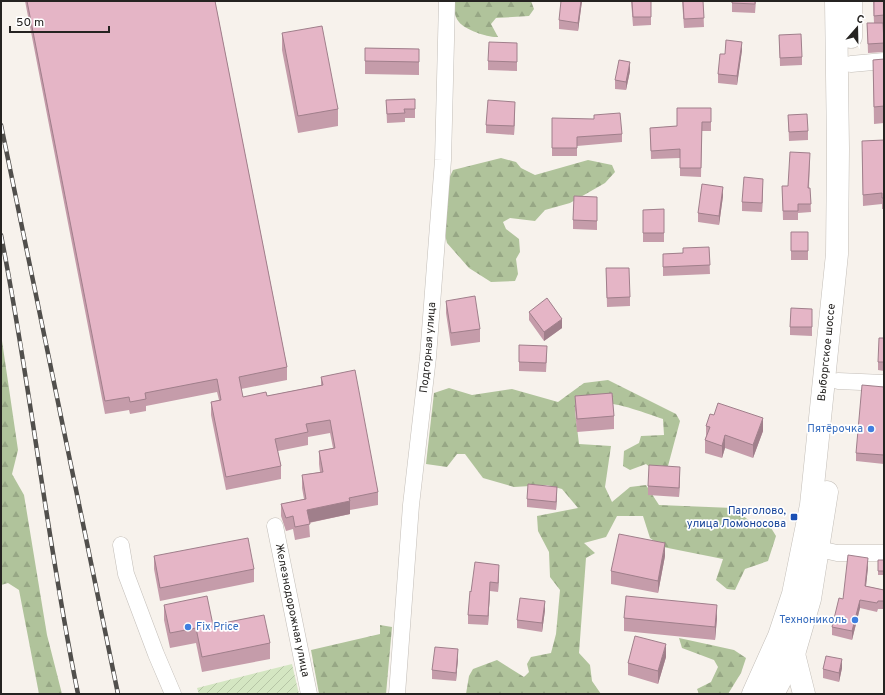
<svg xmlns="http://www.w3.org/2000/svg" width="885" height="695" font-family="Overpass,sans-serif">
  <defs>
    <pattern id="forest-firs" width="22" height="20" patternUnits="userSpaceOnUse"><rect width="22" height="20" fill="#b0c39b"/><path d="M5 1l3.5 6h-7zM16 11l3.5 6h-7z" fill="#97a785"/></pattern>
    <pattern id="garden-furrows" width="10" height="10" patternUnits="userSpaceOnUse"><rect width="10" height="10" fill="#d4e6c2"/><path d="M-1 1l2-2M0 10L10 0M9 11l2-2" fill="none" stroke="#b6c5a6"/></pattern>
  </defs>
  <rect width="100%" height="100%" fill="#f7f2ec"/>
  <path fill="url(#forest-firs)" d="M454 1H531L534 9 529 16 496 18 491 24 498 37C489 38 465 30 459 22 454 16 454 9 454 1Z
    M501 158 516 162 521 168 535 175 588 160 612 165 615 172 605 183 570 203 545 210 535 221 510 218 503 222 506 229 519 239 520 252 516 259 518 274 515 281 491 282 469 268 447 243 443 226 445 187 453 170Z
    M1 334 18 450 12 474 24 495 47 635 62 694H39L19 590 8 583 1 585Z
    M608 380 676 414 680 421 668 466 652 469 646 464 630 470 623 466 624 451 639 443 641 436 664 435 663 419C640 412 594 391 575 411L579 444 611 446 605 487 612 502 630 487 646 485 659 505 733 508 751 522 768 523 776 536 768 561 745 569 735 590 727 589 716 580 723 559 663 547 650 538 643 516H617L606 537 584 543 595 553 586 558 579 653 590 665 592 681 601 694H466L469 676 473 669 497 660 524 677 529 672 527 664 531 657 551 653 556 634 560 590 550 577 549 552 538 531 537 516 578 508 562 489 547 485 514 487 483 478 465 454H457L447 467 426 464 434 393 449 388 472 395 512 389 558 402 584 383Z
    M380 625 392 627 386 694H319L311 650 380 634Z
    M679 638 734 650 746 658 741 673 728 694H699L697 689 711 682 718 667 714 660 682 648Z"/>
  <path fill="url(#garden-furrows)" d="M292 664 299 694H199L197 688Z"/>
  <g fill="none" stroke-linecap="round" stroke-linejoin="round">
    <g stroke="#c3beb8" stroke-width="17">
      <g id="street">
        <path d="M851 64 884 61"/>
        <path d="M838 381 884 383"/>
        <path id="s1" d="M275 526 309 694"/>
        <path d="M121 545 126 574 156 654 173 694"/>
        <path d="M819 549 837 553H884"/>
        <path id="s2" d="M397 694 411 505 428 357 443 160 447 1"/>
      </g>
    </g>
    <g stroke="#c3beb8" stroke-width="23">
      <path id="secondary" d="M794 654 804 694"/>
    </g>
    <g stroke="#c3beb8" stroke-width="23">
      <g id="primary">
        <path d="M851 1V37"/>
        <path id="s3" d="M753 694 779 636 793 594 811 505 837 254 838 149 836 1"/>
        <path d="M773 694 794 654 810 599 827 492"/>
      </g>
    </g>
    <use href="#street" stroke="#fff" stroke-width="16"/>
    <use href="#secondary" stroke="#fff" stroke-width="22"/>
    <use href="#primary" stroke="#fff" stroke-width="22"/>
    <g stroke="#514f4c" stroke-width="4.5">
      <path id="rail" d="M1 125 118 694
        M1 235C31 387 47 542 78 694"/>
    </g>
    <use href="#rail" stroke="#fff" stroke-width="3" stroke-dasharray="9" stroke-linecap="butt"/>
  </g>
  <path fill="#c59caa" d="M25 1H215L287 367V380L241 389 243 397 267 396 321 385V377L378 492V505L350 510V514L309 523 310 537 295 540 293 529 286 531 281 516V504L304 499 302 488V475L320 472 319 464V451L333 448 330 433 308 437V445L278 451 281 466V479L226 490 211 415V402L219 400 217 392 146 406V411L130 414 129 410 105 414Z
    M582 1 578 31 559 29V20Z
    M631 1H651V25L633 26Z
    M682 1H703L704 27 684 28Z
    M732 1H756L755 13 732 12Z
    M873 1H884V25H883L884 52 868 53 867 23H874Z
    M282 33 338 109V126L298 133 282 50Z
    M779 35 802 57V65L780 66Z
    M517 43V71L488 70V61Z
    M365 48 419 49V75L365 74Z
    M742 50 737 85 718 83V74L725 54Z
    M884 59V123L874 124 873 60Z
    M630 71 626 90 615 89V80Z
    M415 99V118H405V122L387 123 386 100Z
    M711 108V131H702L701 177 680 176V158L651 159 650 128 677 126Z
    M515 110 514 135 486 133V125Z
    M788 115 808 131V140L789 141Z
    M552 118 622 134V142L577 146V156H552Z
    M884 140V209H882V204L863 206 862 152Z
    M810 162 809 188H810L811 212 798 213V220H783L782 186H788Z
    M763 187 762 212 742 211V202Z
    M723 196 719 225 698 222V213Z
    M597 206V230L573 229V220Z
    M664 209V242H643V210Z
    M791 232H808V260H791Z
    M709 247 710 274 663 276V254L683 253Z
    M606 268 630 297V306L607 307Z
    M446 301 480 329V342L451 346 446 313Z
    M812 309V336L790 335V327Z
    M529 312 562 328 544 341 529 320Z
    M884 338V371L878 370V362Z
    M547 355 546 372 519 371V362Z
    M884 387V464L856 461V453Z
    M575 396 614 416V429L577 432 575 409Z
    M706 426 763 431 753 458 725 448 722 458 705 453V440L706 436Z
    M680 476 679 497 648 495V486Z
    M557 495 556 510 527 507V499Z
    M154 556 254 569V582L160 601 154 569Z
    M665 556 658 593 611 584V571Z
    M878 560H884V575H878Z
    M868 567 866 586 884 590V609H878L877 612 860 608 852 640 832 635V627L843 599Z
    M499 574 498 592 490 591 488 625 468 624V615L471 592Z
    M164 605 213 625 270 643V659L202 672 196 643 170 648 164 620Z
    M545 610 542 632 517 628V620Z
    M624 618H717L715 640 624 631Z
    M666 657 658 684 628 675V663Z
    M458 658 456 681 432 679V670Z
    M842 668 839 682 823 678V669Z"/>
  <path fill="#a07f8b" d="M581 1H582L578 31V23Z
    M742 42V50L737 85V76Z
    M630 62V71L626 90V82Z
    M515 102V110L514 135V126Z
    M763 179V187L762 212V203Z
    M723 187V196L719 225V216Z
    M562 319V328L544 341V332Z
    M763 418V431L753 458V445Z
    M725 435V448L722 458V446Z
    M680 467V476L679 497V488Z
    M557 487V495L556 510V502Z
    M350 501V514L307 523V510Z
    M665 543V556L658 593V581Z
    M868 558V567L865 595V586Z
    M499 565V574L498 592V583Z
    M490 582V591L488 625V616Z
    M860 600V608L852 640V631Z
    M545 601V610L542 632V623Z
    M717 605V618L715 640V627Z
    M666 644V657L658 684V671Z
    M458 649V658L456 681V673Z
    M842 659V668L839 682V673Z"/>
  <path fill="#e5b5c6" stroke="#a07f8b" d="M27 1H215L287 367 239 377 243 397 266 392 267 396 323 385 321 377 355 370 378 492 349 498 350 501 307 510 310 524 295 527 293 516 286 518 281 504 306 499 302 475 323 472 319 451 335 448 330 420 306 424 308 432 275 439 281 466 226 477 211 402 221 400 217 379 145 393 146 399 130 402 129 397 105 401Z
    M561 1H581L578 23 559 20Z
    M632 1H651V17H633Z
    M683 1H703L704 18 684 19Z
    M732 1H755V4L732 3Z
    M874 1H884V15L874 16Z
    M867 23H883L884 43 868 44Z
    M322 26 338 109 298 116 282 33Z
    M801 34 802 57 780 58 779 35Z
    M726 40 742 42 737 76 718 74 720 54H725Z
    M489 42 517 43V62L488 61Z
    M365 48 419 49V62L365 61Z
    M884 59V106L874 107 873 60Z
    M619 60 630 62 626 82 615 80Z
    M415 99V109H404L405 113 387 114 386 100Z
    M488 100 515 102 514 126 486 125Z
    M677 108H711V122H702L701 168H680V149L651 151 650 128 677 126Z
    M620 113 622 134 577 137V148H552V118L594 119V115Z
    M807 114 808 131 789 132 788 115Z
    M884 140V198H882V193L863 195 862 141Z
    M790 152 810 153 808 188H810L811 204H798V211H783L782 186H788Z
    M744 177 763 179 762 203 742 202Z
    M702 184 723 187 719 216 698 213Z
    M574 196 597 197V221L573 220Z
    M664 209V233H643V210Z
    M791 232H808V251H791Z
    M709 247 710 265 663 267V254L683 253V248Z
    M606 268H629L630 297 607 298Z
    M475 296 480 329 451 333 446 301Z
    M547 298 562 319 544 332 529 312Z
    M791 308 812 309V327H790Z
    M879 338H884V362H878Z
    M519 345 547 346 546 363 519 362Z
    M862 385 884 387V455L856 453Z
    M612 393 614 416 577 419 575 396Z
    M718 403 763 418 753 445 725 435 722 446 705 440 710 427 706 426 710 414 714 415Z
    M649 465 680 467 679 488 648 486Z
    M528 484 557 487 556 502 527 499Z
    M619 534 665 543 658 581 611 571Z
    M248 538 254 569 160 588 154 556Z
    M848 555 868 558 865 586 884 590V601H878L877 603 860 600 852 631 832 627 839 598 843 599Z
    M878 560H884V571H878Z
    M475 562 499 565 498 583 490 582 488 616 468 615 470 591 471 592Z
    M207 596 213 625 264 615 270 643 202 657 196 628 170 633 164 605Z
    M626 596 717 605 715 627 624 618Z
    M520 598 545 601 542 623 517 620Z
    M635 636 666 644 658 671 628 663Z
    M435 647 458 649 456 673 432 670Z
    M826 656 842 659 839 673 823 669Z"/>
  <g fill="#3f7fe0" stroke="#fff" stroke-width="1.5">
    <circle cx="871" cy="429" r="4"/>
    <circle cx="855" cy="620" r="4"/>
    <circle cx="188" cy="627" r="4"/>
  </g>
  <rect fill="#1a4fb4" stroke="#fff" stroke-width="1.5" x="790" y="513" width="8" height="8" rx="2"/>
  <g text-anchor="middle" dominant-baseline="central" stroke-width="3.5" stroke-linejoin="round" paint-order="stroke">
    <g font-size="11" fill="#252321" stroke="#fff">
      <text stroke="none"><textPath href="#s2" startOffset="348">Подгорная улица</textPath></text>
      <text stroke="none"><textPath href="#s3" startOffset="352">Выборгское шоссе</textPath></text>
      <text stroke="none"><textPath href="#s1" startOffset="86">Железнодорожная улица</textPath></text>
    </g>
    <g font-size="11" fill="#366cbe" stroke="#fff" text-anchor="end">
      <text x="863" y="429">Пятёрочка</text>
      <text x="847" y="620">Технониколь</text>
      <text x="196" y="627" text-anchor="start">Fix Price</text>
    </g>
    <g font-size="11" fill="#164399" stroke="#fff" text-anchor="end">
      <text x="786" y="511">Парголово,<tspan x="786" dy="13">улица Ломоносова</tspan></text>
    </g>
  </g>
  <rect width="885" height="695" fill="none" stroke="#252321" stroke-width="4"/>
  <g transform="translate(857 28) rotate(20)" stroke="#ffffff" stroke-width="3" paint-order="stroke">
  <path d="M0-3L7 15L0 10L-7 15Z" fill="#252321"/>
  <text y="-6" font-size="11" font-weight="bold" text-anchor="middle" fill="#252321">С</text>
  </g>
  <path d="M10 26v6h99v-6" fill="none" stroke="#252321" stroke-width="2"/>
  <text x="16" y="26" font-size="12" fill="#252321" stroke="#ffffff" stroke-width="3" paint-order="stroke">50 m</text>
</svg>
